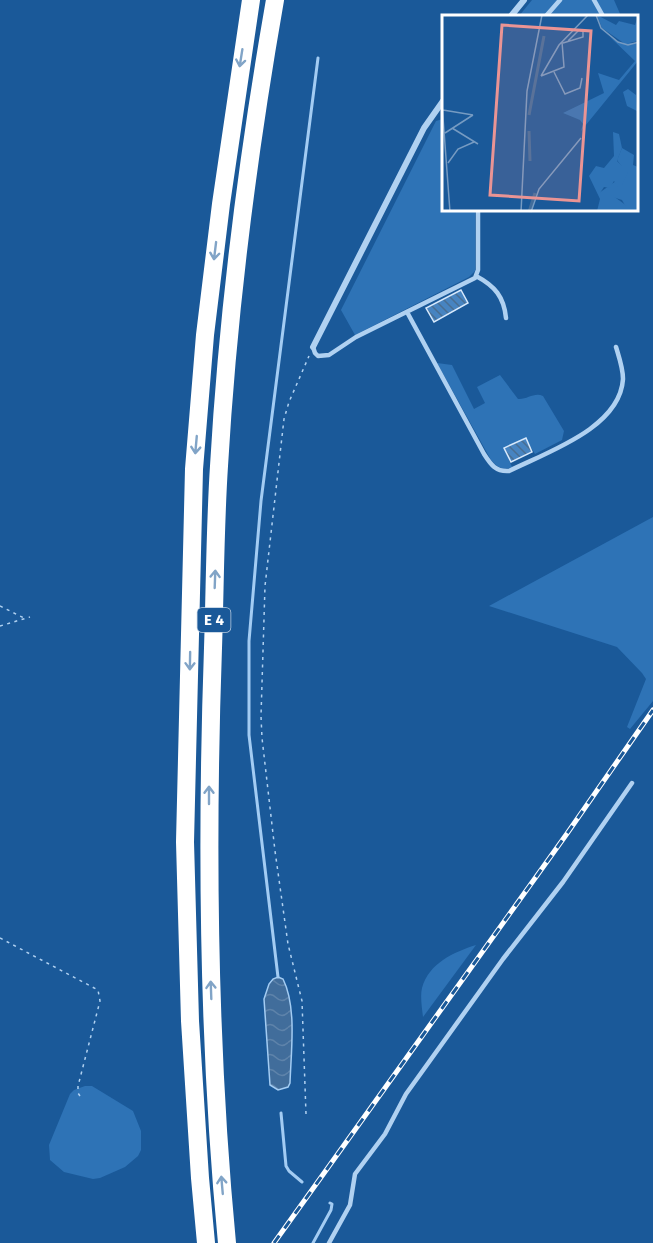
<svg xmlns="http://www.w3.org/2000/svg" width="653" height="1243" font-family="'Fira Sans',sans-serif">
  <defs>
    <pattern id="water-waves" width="16" height="10" patternUnits="userSpaceOnUse" patternTransform="scale(1.5)"><rect width="16" height="10" fill="#416d9b"/><path d="M0 5q4-4 8 0t8 0" fill="none" stroke="#5e83aa"/></pattern>
    <pattern id="building-back-hatch" width="6" height="6" patternUnits="userSpaceOnUse" patternTransform="scale(1.5)"><rect width="6" height="6" fill="#4784c1"/><path d="M-1 5l2 2M0 0l6 6M5-1l2 2" fill="none" stroke="#496e92"/></pattern>
  </defs>
  <rect width="100%" height="100%" fill="#1a5999"/>
  <path fill="#2e73b6" d="M532 0H614L621 16H519Z
    M443 119V210H475V271L469 277 355 335 341 310 436 121Z
    M437 363 452 365 474 409 485 403 477 387 500 375 518 399C527 400 534 392 543 396L564 431 562 440 535 454 525 438 504 448 512 467C503 471 497 467 491 460Z
    M653 517V701L630 729 627 727 646 679 642 673 617 647 489 606Z
    M476 945 423 1017C422 1008 420 996 422 988 429 963 454 952 476 945Z
    M85 1086H92L133 1111 141 1131V1150L138 1156 125 1167 100 1178 93 1179 64 1172 50 1160 49 1145 70 1094 74 1090Z"/>
  <path fill="url(#water-waves)" stroke="#a3ccf3" stroke-width="1.5" d="M278 977 283 979C297 1007 291 1051 290 1083L288 1087 278 1090 270 1085 264 999 269 984 273 979Z"/>
  <g fill="none" stroke-linecap="round" stroke-linejoin="round">
    <path stroke="#a3ccf3" stroke-width="3" d="M278 977 249 735V641L261 501 318 58
      M281 1113 286 1166 289 1171 302 1182
      M313 1243 331 1210 332 1204 330 1203"/>
  </g>
  <path fill="url(#building-back-hatch)" stroke="#d7e9fc" stroke-width="1.5" d="M461 290 468 303 434 322 426 308Z
    M526 438 532 452 511 462 504 448Z"/>
  <g fill="none" stroke-linecap="round" stroke-linejoin="round">
    <path stroke="#b0d1f1" stroke-width="1.5" stroke-dasharray="3 4.5" stroke-linecap="butt" d="M0 606 24 618
      M0 626 30 617
      M0 938 98 990 100 1001 78 1086V1093L82 1099
      M306 1114 302 1001 288 944 275 851 262 738 261 716 265 586 284 419 289 402 309 356"/>
    <path stroke="#b0d1f1" stroke-width="4.5" d="M594 0 603 16
      M546 16 560 0
      M476 276C495 286 504 297 506 318
      M407 312 484 454C491 465 496 472 509 471 547 452 620 428 623 379 623 368 619 357 616 347
      M313 347 315 353 318 356 329 355 356 337 475 278 478 270V210
      M329 1243 350 1205 355 1174 385 1134 406 1094 503 959 563 882 632 783"/>
    <path stroke="#b0d1f1" stroke-width="6" d="M511 16 524 0
      M313 347 424 128 443 101"/>
    <path stroke="#fff" stroke-width="18" d="M206 1243 200 1178 190 1021 185 842 194 469 205 335 221 204 251 0
      M227 1243C208 1045 206 847 213 648 215 588 215 527 219 466 228 310 248 154 275 0"/>
    <g stroke="#fff" stroke-width="5">
      <path id="rail" d="M274 1243 566 835 653 710"/>
    </g>
    <use href="#rail" stroke="#1a5999" stroke-width="3" stroke-dasharray="9" stroke-linecap="butt"/>
  </g>
  <defs><path id="oneway-shaft" d="M-6 0H5M1.5-3L5.5 0L1.5 3" fill="none" stroke-width="1.6" stroke-linecap="round" stroke-linejoin="round" transform="scale(1.5)"/></defs>
  <g stroke="#81a4c7">
    <use href="#oneway-shaft" transform="translate(241 58) rotate(99)"/>
    <use href="#oneway-shaft" transform="translate(215 251) rotate(97)"/>
    <use href="#oneway-shaft" transform="translate(196 445) rotate(95)"/>
    <use href="#oneway-shaft" transform="translate(215 579) rotate(-88)"/>
    <use href="#oneway-shaft" transform="translate(190 661) rotate(91)"/>
    <use href="#oneway-shaft" transform="translate(209 795) rotate(-90)"/>
    <use href="#oneway-shaft" transform="translate(211 990) rotate(-92)"/>
    <use href="#oneway-shaft" transform="translate(222 1185) rotate(-95)"/>
  </g>
  <g text-anchor="middle" dominant-baseline="central" stroke-width="5" stroke-linejoin="round" paint-order="stroke">
    <rect fill="#1a5999" stroke="#bacde0" stroke-width="1.5" x="197.5" y="608" width="33" height="24" rx="4.5"/>
    <g font-size="15" font-weight="bold" fill="#fff">
      <text x="214" y="620">E 4</text>
    </g>
  </g>
  <g transform="translate(442 15)">
    <rect width="196" height="196" fill="#1a5999"/>
    <path d="M155 0 174 10 177 6 193 10 196 1V26L183 29 160 13ZM168 22 177 28H196V46L139 116 141 109 138 105 121 98 162 78 156 58 177 65 193 46ZM180 133 192 140 191 150 196 152 195 196 185 194 180 185 157 178 174 166 180 152 175 145Z" fill="#2e73b6"/>
    <path d="M186 74 194 80 195 96 185 91 181 77ZM171 117 177 119 180 133 175 146 186 157 180 170 176 172 172 166 168 173 162 172 158 178H167L192 196H155L158 184 147 161 154 151 162 153 172 141Z" fill="#2e73b6"/>
    <path fill="none" stroke="#416d9b" stroke-width="3" d="M87 100 102 21M87 116 88 146M87 197 93 178"/>
    <path fill="none" stroke="#769bc2" stroke-width="1.5" d="M154 0 159 13 176 27 186 30 197 27M121 28 141 22V16L137 15 126 26M112 57 123 79 138 73 140 63M99 61 117 30 146 0M99 61 122 52 120 27M0 89 8 197M1 95 31 100M10 113 36 129M3 118 31 100M6 148 16 134 32 127M79 197 85 76 100 0M89 197 97 174 139 123"/>
    <path fill="#ea9494" fill-opacity="0.15" stroke="#ea9494" stroke-width="3" d="M60 10 149 16 137 186 48 180Z"/>
    <rect width="196" height="196" fill="none" stroke="#fff" stroke-width="3"/>
  </g>
</svg>
